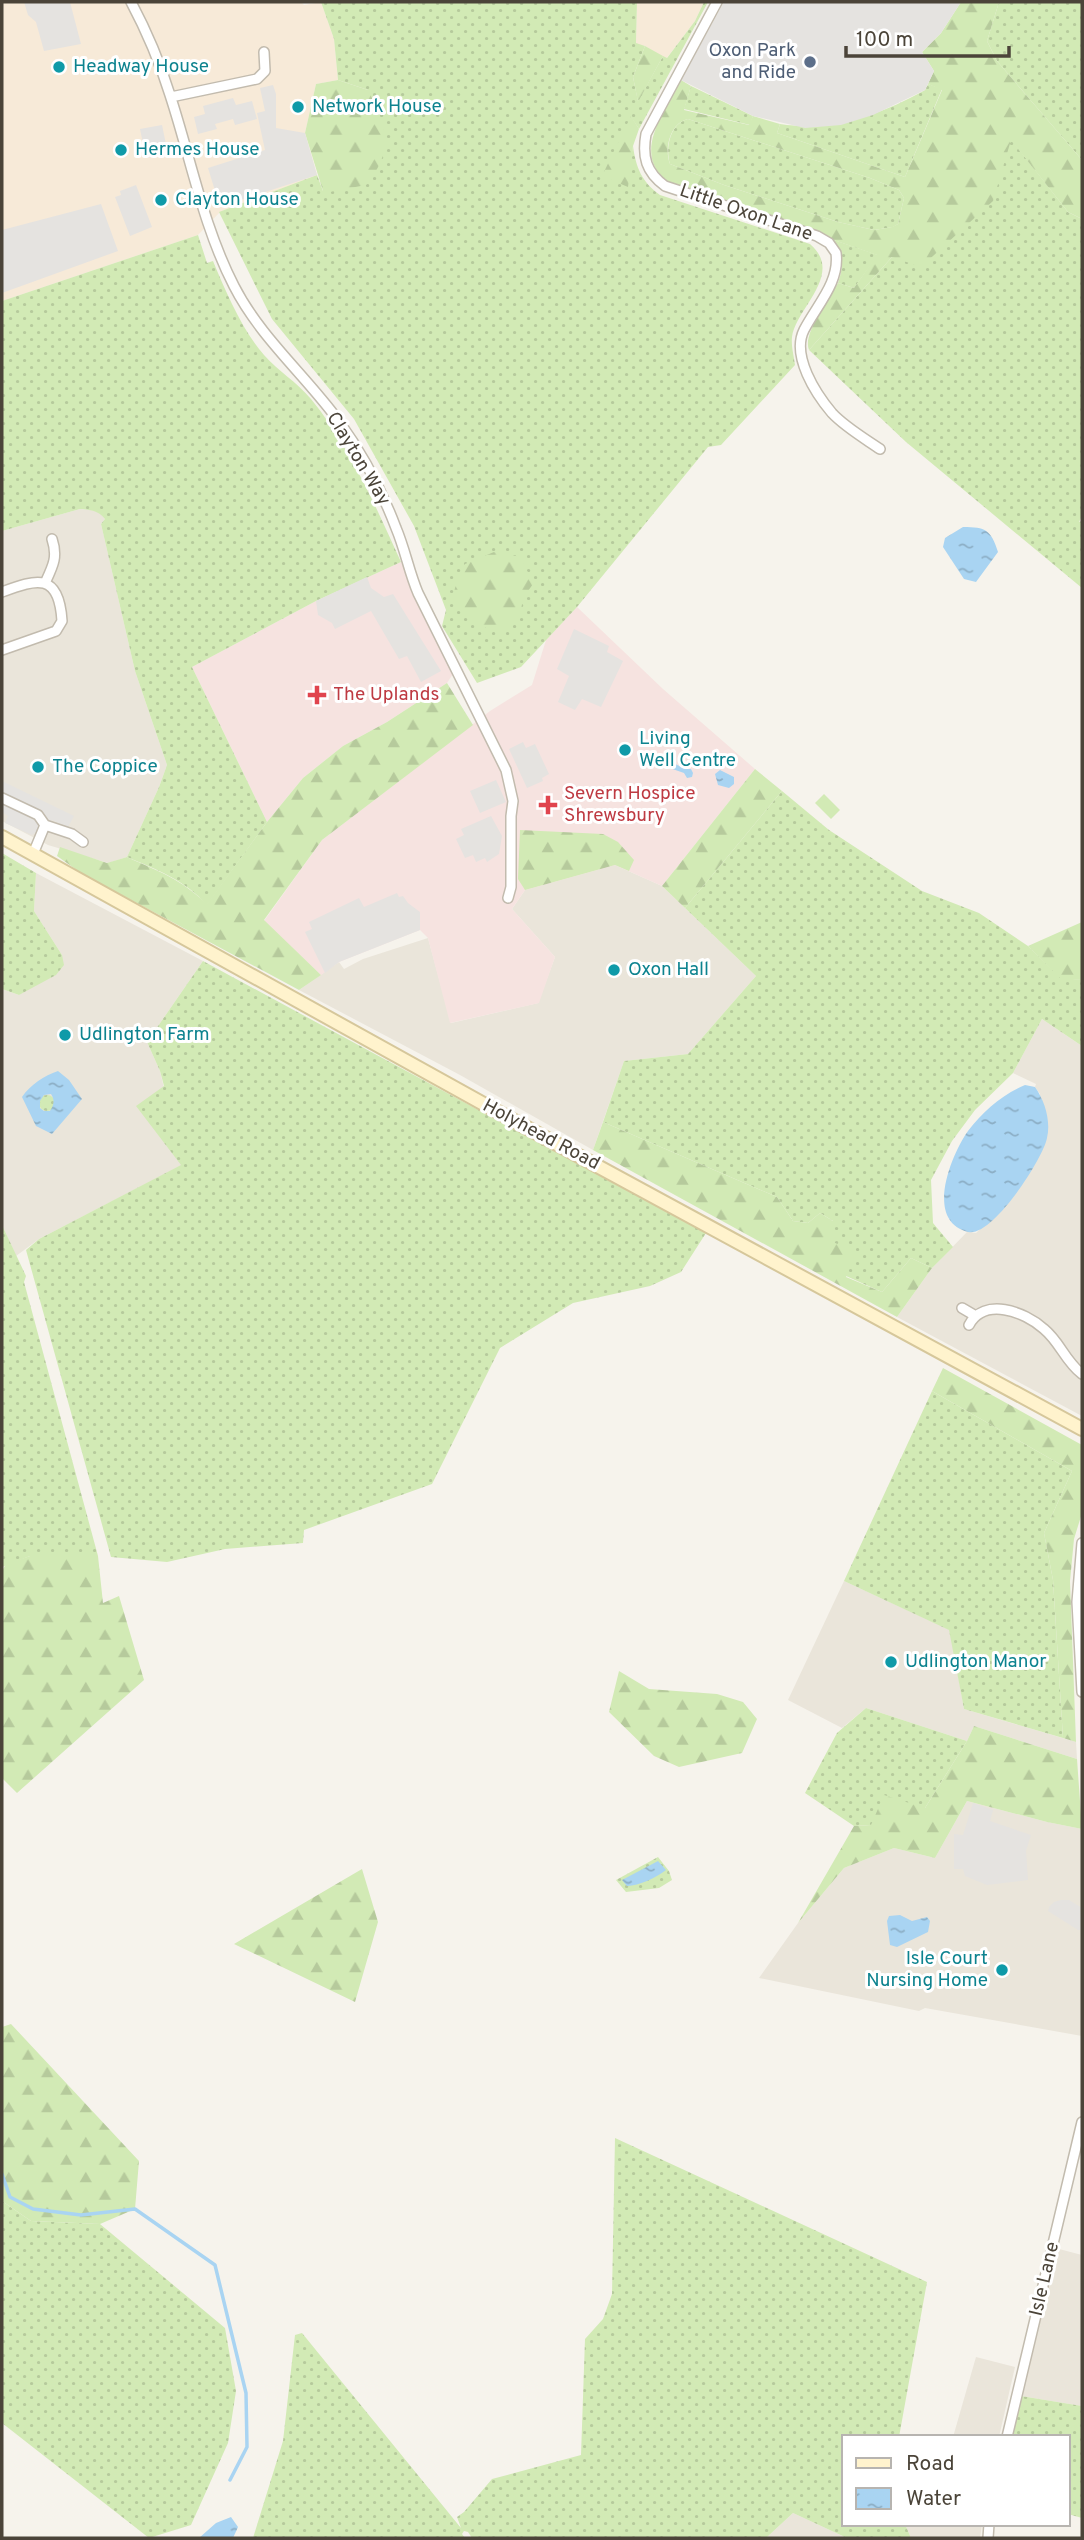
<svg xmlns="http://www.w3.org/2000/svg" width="1084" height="2540" font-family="Overpass,sans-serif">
  <defs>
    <pattern id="grass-dots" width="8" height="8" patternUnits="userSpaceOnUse" patternTransform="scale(1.75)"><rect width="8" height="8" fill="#d2eab5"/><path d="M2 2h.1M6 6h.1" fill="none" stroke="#b6ca9c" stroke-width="1.8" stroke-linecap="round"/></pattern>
    <pattern id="forest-firs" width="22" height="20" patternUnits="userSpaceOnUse" patternTransform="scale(1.75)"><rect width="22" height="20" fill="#d2eab5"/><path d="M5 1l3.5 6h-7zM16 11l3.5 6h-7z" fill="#b6ca9c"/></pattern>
    <pattern id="water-ripples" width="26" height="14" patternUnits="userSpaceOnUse" patternTransform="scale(1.75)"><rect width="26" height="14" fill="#a9d4f2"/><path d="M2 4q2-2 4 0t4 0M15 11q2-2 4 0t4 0" fill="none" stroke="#8caec5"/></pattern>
  </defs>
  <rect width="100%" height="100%" fill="#f6f3ec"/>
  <path fill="#eae5da" d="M80 509 91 510 101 513 105 519 101 524 135 671 167 765 159 787 127 857 108 863 48 845 2 821V531Z
    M615 865 662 886 756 976 688 1054 624 1061 593 1150 460 1075 299 990 339 962 344 969 363 959 428 938 451 1023 538 1003 555 957 512 909 525 890Z
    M36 873 203 961 147 1042 160 1071 182 1165 39 1239 16 1256 2 1225V989L19 995 62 955 34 911Z
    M1042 1019 1082 1046V1416L897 1317 932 1268 967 1232 976 1233 1009 1202 1036 1162 1040 1094 1035 1087 1036 1084 1013 1073Z
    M844 1581 950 1630 964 1709 1076 1742 1077 1759 974 1726 967 1741 866 1708 842 1728 788 1700Z
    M967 1801 1047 1822 1082 1829V2036L925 2008 919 2011 759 1978 798 1923 844 1868 894 1848 935 1858Z
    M1059 2249 1082 2255V2406L1021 2396Z
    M976 2357 1015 2367 999 2437H953Z
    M793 2513 847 2538H766Z
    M905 2524H982L980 2538H911Z"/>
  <path fill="#f7ead8" d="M2 2H301L304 5 321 2 334 39 338 80 316 84 305 133 317 175 220 212 198 235 2 301Z
    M637 2H704L695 21 666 59 645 46 636 44Z"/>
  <path fill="#f6e3e0" d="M401 562 453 674 447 683 387 722 343 746 303 778 267 822 192 667 316 601Z
    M577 607 663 689 755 769 662 886 615 865 525 890 512 909 555 957 539 1003 450 1023 428 938 420 930 339 962 321 975 264 921 322 840 490 711 532 685 546 640Z"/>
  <path fill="url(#grass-dots)" d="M321 2H637L636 43 645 46 633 77 638 101 663 56 667 58 695 21 704 2H708L639 129 631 117 630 163 633 146C636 168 642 182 660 195L810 244C845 274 796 308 792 337 791 346 794 357 795 365L721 445 708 447 577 607 521 667 477 683 442 626 446 610 414 526 354 419 272 319 219 212 317 175 323 191 368 90 338 80 334 39Z
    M999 2H1082V160L997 61 987 41Z
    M928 84 942 89 905 177 777 133 780 124C833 132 878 116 925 90Z
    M691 86 753 116 750 125 684 109Z
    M688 119 870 178 899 190 904 198 898 224 893 227 874 230 838 222 724 185 670 164C665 149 670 123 688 119Z
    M1011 139 1068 212 1082 219V516L1079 522 1082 521V588L906 442 809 350 892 257Z
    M198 235 207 263 213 261C226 292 242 330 264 355 278 371 297 382 311 399 349 445 376 507 401 562L316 601 192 667 267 822 207 905C185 880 157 870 127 857L159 787 167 765 135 671 101 524 105 519C98 510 90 510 80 509L2 531V301Z
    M834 240 878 255 854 288 838 283C844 266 842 257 834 240Z
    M782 791 829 830 922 891 979 913 1028 946 1063 980 1082 979V1046L1042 1019 1013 1073 975 1110 952 1141 931 1180 933 1223 953 1247 932 1268 911 1258 882 1292 846 1276 833 1242V1221L820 1213 808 1223 793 1221 777 1197 603 1122 624 1061 688 1054 756 976 685 908Z
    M2 853 36 873 34 911 62 955 64 965 56 975 19 995 2 989Z
    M203 961 706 1233 681 1272 650 1286 573 1303 500 1348 432 1484 304 1530 303 1543 225 1549 167 1562 111 1557 26 1250 39 1239 181 1165 136 1106 164 1086 160 1071 147 1042Z
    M39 1103a8 8 0 1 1 16 0a8 8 0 1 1-16 0Z
    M2 1225 26 1276 24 1282 98 1556H30L2 1567Z
    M932 1391 1072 1471 1044 1533 1053 1580 1063 1738 964 1709 949 1630 844 1581Z
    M866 1708 967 1741 925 1808 871 1825 854 1826 805 1793 837 1733Z
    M658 1857 669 1871 672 1880 659 1888 626 1892 616 1880Z
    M615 2138 927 2282 899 2437H844V2524H905L911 2538H847L793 2513 766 2538H472L468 2532 464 2531 462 2534 465 2538H253L283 2441 295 2335 302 2333 461 2528 457 2517 464 2512 492 2479 581 2455 585 2339 603 2319 612 2294Z
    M2 2201 31 2221 100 2224 225 2328 236 2391 228 2443 191 2525 149 2538 2 2423Z
    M1021 2396 1082 2406V2518L1068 2514V2437H1012Z"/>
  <path fill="url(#forest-firs)" fill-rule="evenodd" d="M961 2H999L987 41 997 61 1082 160V219L1068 212 1011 140 993 201 921 267 892 257 809 350C802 334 830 298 838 283L854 288 877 255 672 184C629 158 663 114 681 80L691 86 684 110 749 125 753 116 780 124 777 133 905 177 942 90 928 84 934 71 922 52 941 33ZM688 119 870 178 899 190 904 198 898 224 892 227 874 230 838 222 724 185 670 164C664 149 670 123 688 119Z
    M645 46 663 56 638 102 633 77Z
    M338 80 368 90C387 129 395 149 366 185L329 192 323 191 305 133 316 84Z
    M631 116 639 129 633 146 628 187 602 176Z
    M494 552 521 557 533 584 523 598 521 610 506 632C481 630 469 620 452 602L455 588 465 564Z
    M447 683 473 725 322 840 264 920 321 975 299 990 81 873 57 856 60 847 107 863 127 857C162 873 179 878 207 904L267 822 303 778 343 746 387 722Z
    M755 769 782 791 685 908 662 886Z
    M520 830 603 834 618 842 634 860 629 871 615 865 525 890 518 879Z
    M1082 922V979L1063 981 1028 946Z
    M603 1122 777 1197 793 1221 808 1223 820 1213 833 1221V1242L855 1252 846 1277 882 1292 911 1258 932 1268 897 1317 593 1150Z
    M943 1368 1082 1445V1513L1074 1539 1070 1581 1076 1742 1063 1738 1053 1580 1044 1533 1072 1471 932 1391Z
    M30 1556H98L103 1603 119 1596 144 1680 17 1793 2 1778V1571L6 1564Z
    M619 1671 649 1689 717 1694 743 1702 757 1719 742 1753 679 1767 654 1756 609 1712Z
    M974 1726 1077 1759 1082 1829 1047 1822 967 1801 935 1858 894 1848 844 1868 798 1923 854 1826 871 1825 884 1795 925 1808 967 1741Z
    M362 1869 378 1922 355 2002 234 1944Z
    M11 2024 139 2161 135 2209 100 2224 31 2221 2 2201V2027Z"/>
  <path fill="#d2eab5" d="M824 794 840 810 831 819 815 803Z"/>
  <path fill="#e5e3e0" d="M24 2H70L81 44 44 51 36 22 28 15Z
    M724 2H961L941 33 922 52 934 71 925 90 873 115 841 125 805 128 753 116 681 80Z
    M273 85 276 94V128L305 133 317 175 220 207 208 168 265 150 257 113 265 111 260 88Z
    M233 98 236 105 252 101 257 119 235 125 233 119 215 124 217 129 198 134 194 117 205 114 203 106Z
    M162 125 168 154 146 158 140 129Z
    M136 185 152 227 130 236 115 197 121 195 120 191Z
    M101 204 118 251 2 293V230Z
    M367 577 371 588 384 597 393 594 441 671 421 682 407 656 399 659 371 611 335 629 332 623 318 615 316 601Z
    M574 629 609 646 607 652 623 661 601 707 582 699 575 710 558 702 569 676 557 669Z
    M523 742 526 748 535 744 549 774 542 778 543 781 527 788 509 749Z
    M496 780 506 802 480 813 470 791Z
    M2 781 74 816 68 827 52 820 32 835 5 823 8 816 2 812Z
    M491 816 502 836 499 854 487 862 485 858 476 862 473 855 465 858 456 839 464 835 461 829Z
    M397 893 399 897 403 896 408 903 420 912V930L339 962 325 973 305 932 312 929 309 922 359 898 364 907Z
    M973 1803 993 1810 990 1821 1031 1835 1026 1851 1028 1880 987 1885 965 1876 963 1869H954V1834L963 1835Z
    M1061 1900H1069L1082 1908V1930H1078L1048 1911 1049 1907 1054 1902Z"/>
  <path fill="url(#water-ripples)" fill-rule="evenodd" d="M963 527C986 527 991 530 998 552L976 582 964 579 943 547 945 538Z
    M662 757 685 769H691L693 773 692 777 687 778 684 773 661 765 657 759Z
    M720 770 734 777V784L729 788 718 785 715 774Z
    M58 1071 69 1080 82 1099 52 1134 36 1126 22 1097C31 1084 44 1076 58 1071ZM51 1094C55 1100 54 1105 50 1111H44L40 1108V1101L44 1095Z
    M1025 1085 1035 1087C1045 1101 1051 1121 1047 1138 1043 1159 992 1238 968 1232 924 1221 951 1155 968 1131 983 1111 1003 1094 1025 1085Z
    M658 1861 666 1870C657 1877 639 1886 627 1886L622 1880Z
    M900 1915 912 1921 927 1917 930 1921 928 1932 897 1947 890 1945 887 1921 889 1916Z
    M231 2517 238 2527 233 2538H199L216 2523Z"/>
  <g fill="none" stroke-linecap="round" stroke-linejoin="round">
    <path stroke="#a9d4f2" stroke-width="3.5" d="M2 2174 10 2197 33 2209 81 2215 135 2209 215 2265 246 2393 247 2447 230 2480"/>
    <g stroke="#c2bbae" stroke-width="12">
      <path id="street" d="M131 2C147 32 160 63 170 95 191 159 203 226 234 286 260 337 305 375 338 420 362 453 382 491 396 528 405 549 409 572 418 593L506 770 513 801 511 816V887L508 898
        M717 2 646 134C642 157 646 172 665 186L817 236 829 243 836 253C840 282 817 305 804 330 791 356 816 394 832 413 845 427 864 438 880 449
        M171 97 257 79 265 71 264 52
        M45 583C53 566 58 557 52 539
        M2 592C37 579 59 572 62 621L56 631 2 650
        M2 798 38 815 45 825
        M33 854 45 825 72 834 83 842
        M962 1308 974 1315
        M969 1325C984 1297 1024 1311 1044 1329 1060 1342 1065 1361 1082 1374
        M1082 1543 1077 1602 1082 1692
        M1007 2437 1082 2122
        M988 2538 989 2524"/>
    </g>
    <g stroke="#d6c79b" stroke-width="16">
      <path id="secondary" d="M2 837 518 1123 1082 1429"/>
    </g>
    <use href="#street" stroke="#fff" stroke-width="9"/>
    <use href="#secondary" stroke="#fff3cd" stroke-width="12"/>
  </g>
  <circle fill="#5c6f8a" stroke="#fff" stroke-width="2.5" cx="810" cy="62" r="7"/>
  <g fill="#0f9aa8" stroke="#fff" stroke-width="2.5">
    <circle cx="59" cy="67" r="7"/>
    <circle cx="298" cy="107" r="7"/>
    <circle cx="121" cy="150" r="7"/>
    <circle cx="161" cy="200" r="7"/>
    <circle cx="625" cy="750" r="7"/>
    <circle cx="38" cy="767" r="7"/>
    <circle cx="614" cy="970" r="7"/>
    <circle cx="65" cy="1035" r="7"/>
    <circle cx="891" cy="1662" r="7"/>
    <circle cx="1002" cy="1970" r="7"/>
  </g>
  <g fill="#e0444e" stroke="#fff" stroke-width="2.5">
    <path d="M313.5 684.5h7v7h7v7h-7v7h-7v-7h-7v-7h7z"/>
    <path d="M544.5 794.5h7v7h7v7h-7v7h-7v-7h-7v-7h7z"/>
  </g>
  <g text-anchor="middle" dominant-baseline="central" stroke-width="6" stroke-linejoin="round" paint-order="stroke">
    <g font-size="19" fill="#4e5e75" stroke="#fff" text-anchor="end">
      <text x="796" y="51">Oxon Park<tspan x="796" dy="22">and Ride</tspan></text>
    </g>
    <g font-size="19" fill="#0d838f" stroke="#fff" text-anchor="start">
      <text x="73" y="67">Headway House</text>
      <text x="312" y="107">Network House</text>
      <text x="135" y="150">Hermes House</text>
      <text x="175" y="200">Clayton House</text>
      <text x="639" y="739">Living<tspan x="639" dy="22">Well Centre</tspan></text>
      <text x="52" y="767">The Coppice</text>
      <text x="628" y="970">Oxon Hall</text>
      <text x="79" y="1035">Udlington Farm</text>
      <text x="905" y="1662">Udlington Manor</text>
      <text x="988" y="1959" text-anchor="end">Isle Court<tspan x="988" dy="22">Nursing Home</tspan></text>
    </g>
    <g font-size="19" fill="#4b4439" stroke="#fff">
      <text transform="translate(746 213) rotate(19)">Little Oxon Lane</text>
      <text transform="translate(358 459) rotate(59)">Clayton Way</text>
      <text transform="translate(541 1135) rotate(28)">Holyhead Road</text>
      <text transform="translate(1045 2279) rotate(-77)">Isle Lane</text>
    </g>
    <g font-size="19" fill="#be3a42" stroke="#fff" text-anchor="start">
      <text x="333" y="695">The Uplands</text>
      <text x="564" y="794">Severn Hospice<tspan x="564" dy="22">Shrewsbury</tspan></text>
    </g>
  </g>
  <rect width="1084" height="2540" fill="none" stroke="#4b4439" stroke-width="7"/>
  <rect x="842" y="2435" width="228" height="91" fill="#ffffff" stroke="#b7b4b0" stroke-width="2"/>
  <rect x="856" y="2458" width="35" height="10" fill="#fff3cd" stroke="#b7b4b0" stroke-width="2"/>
  <text x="906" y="2470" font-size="21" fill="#4b4439">Road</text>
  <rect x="856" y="2488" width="35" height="21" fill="url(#water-ripples)" stroke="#b7b4b0" stroke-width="2"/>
  <text x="906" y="2505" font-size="21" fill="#4b4439">Water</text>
  <path d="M846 46v10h163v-10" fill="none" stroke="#4b4439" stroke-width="3.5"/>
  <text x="856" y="46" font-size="21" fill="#4b4439" stroke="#ffffff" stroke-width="5" paint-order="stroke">100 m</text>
</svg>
